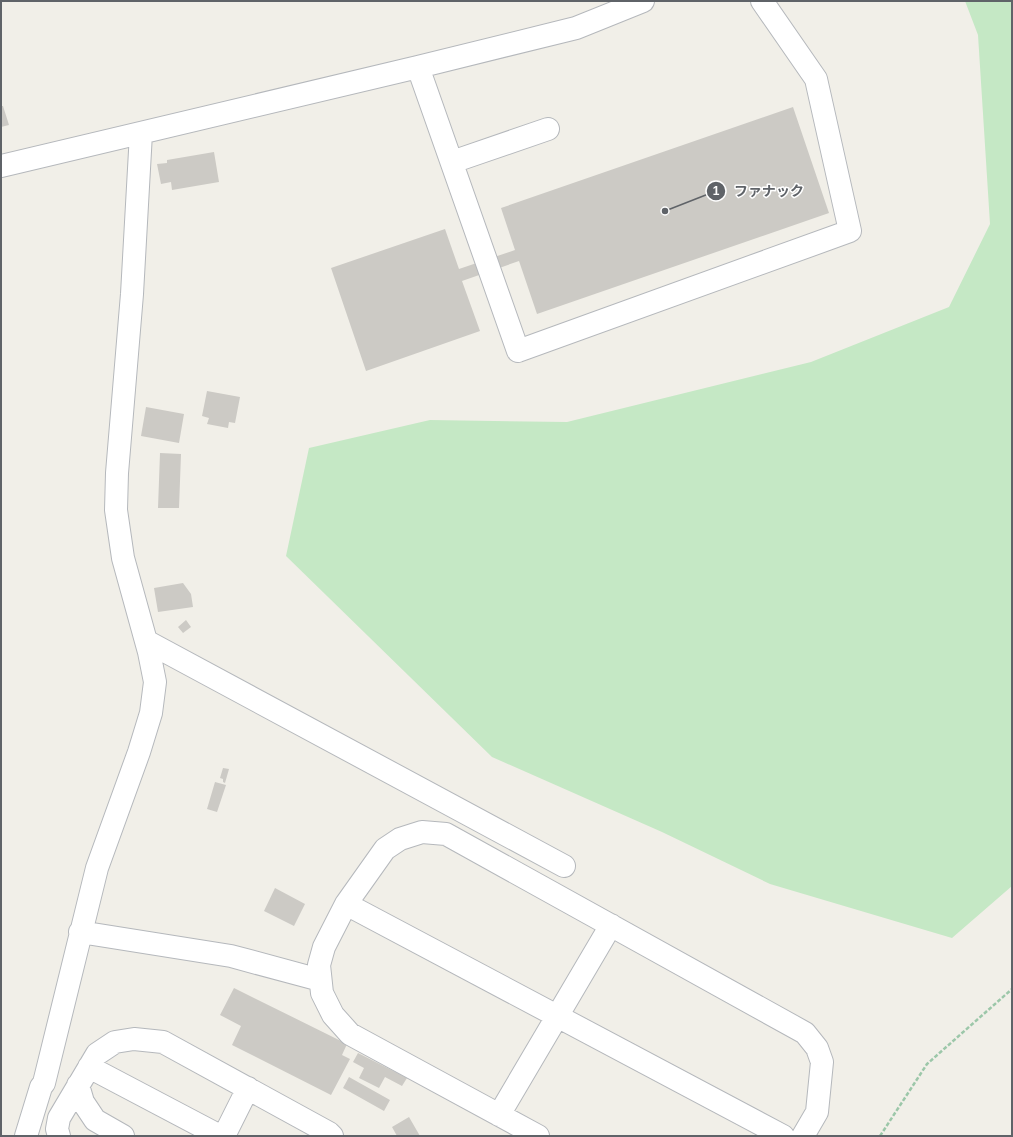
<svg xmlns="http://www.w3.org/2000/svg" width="1013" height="1137" font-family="Helvetica,'Noto Sans JP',sans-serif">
  <rect width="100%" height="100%" fill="#f1efe8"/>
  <path fill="#c5e8c5" d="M965 1H1012V886L952 938 770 884 662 832 492 757 286 556 309 448 430 420 567 422 811 362 949 307 990 224 978 35Z"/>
  <path fill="#cccac5" d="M1 106H3L9 125 1 127Z
    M793 107 829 213 537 314 519 261 462 281 480 331 366 371 331 268 445 229 459 269 515 250 501 208Z
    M214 152 219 182 172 190 171 182 161 184 157 164 167 163V160Z
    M207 391 240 397 235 423 229 422 228 428 207 424 209 418 202 416Z
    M146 407 184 414 179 443 141 436Z
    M160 453 181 454 179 508H158Z
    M183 583 191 594 193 607 158 612 154 588Z
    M186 620 191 627 183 633 178 627Z
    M223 768 229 769 225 783 223 782V779L220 778Z
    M215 782 226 785 217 812 207 809Z
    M275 888 305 904 294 926 264 911Z
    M234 988 347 1044 342 1055 350 1059 331 1095 232 1045 241 1026 220 1015Z
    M358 1053 407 1078 402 1086 385 1077 379 1088 359 1078 364 1068 353 1062Z
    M349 1077 390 1100 384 1111 343 1088Z
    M409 1117 420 1136H397L392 1127Z"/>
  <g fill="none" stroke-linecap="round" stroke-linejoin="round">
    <g stroke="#b5b8bc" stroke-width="24">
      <path id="minor" d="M418 67 518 351 850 231 816 79 762 1
        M452 162 548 129
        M1 166 418 67 576 28 643 1
        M146 641 564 866
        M346 904 783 1136
        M80 932 231 956 320 980
        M89 1067 220 1136
        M78 1085 83 1102 95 1120 123 1136
        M499 1115 611 925
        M26 1136 41 1087 44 1083 97 868 139 752 151 713 155 682 149 652 123 558 116 510 117 473 132 294 141 133
        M59 1136 57 1129 59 1118 97 1054 115 1042 134 1039 163 1042 329 1133 332 1136
        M224 1136 248 1088
        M538 1136 350 1034 333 1015 322 993 319 965 324 947 346 904 385 849 400 839 422 832 446 834 805 1033 817 1048 822 1062 817 1112 803 1136"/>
    </g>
    <path stroke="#9cc7a9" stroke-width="2.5" stroke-dasharray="4 2" stroke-linecap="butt" d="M880 1136 927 1064 1012 989"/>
    <use href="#minor" stroke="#fff" stroke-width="22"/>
  </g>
  <path fill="none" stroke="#5f6368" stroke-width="1.5" d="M665 211L716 191"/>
  <g fill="#5f6368" stroke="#fff" stroke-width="1.5">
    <circle cx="665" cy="211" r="4"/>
    <circle cx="716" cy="191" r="10"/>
  </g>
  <g font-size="12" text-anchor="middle" font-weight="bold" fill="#fff">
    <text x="716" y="195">1</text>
  </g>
  <g font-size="14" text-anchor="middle" font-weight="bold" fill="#5f6368" stroke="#fff" stroke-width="3" stroke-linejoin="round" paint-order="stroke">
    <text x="769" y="196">ファナック</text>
  </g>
  <rect width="1013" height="1137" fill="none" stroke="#5f6368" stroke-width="4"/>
</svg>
